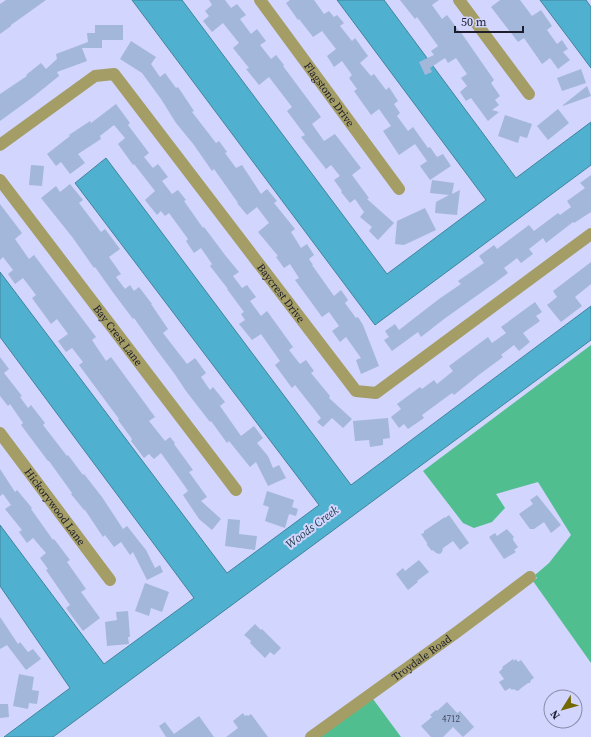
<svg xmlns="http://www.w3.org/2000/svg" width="591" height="737" font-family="'Source Serif 4',serif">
  <rect width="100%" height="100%" fill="#d2d5fd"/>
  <path fill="#50be8e" d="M591 345V663L533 581 537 578 535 575 549 563 571 535 538 482 496 494 505 508 492 522 474 528 463 523 423 471Z
    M373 699 401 737H320Z"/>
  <path fill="#50b0cf" stroke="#41849e" d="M132 0H182L387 274 486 200 337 0H384L516 178 591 122V165L375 325Z
    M540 0H586L591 7V68Z
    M106 158 351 485 591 306V340L53 737H4L70 688 0 586V525L104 664 194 598 0 337V272L227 573 319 505 75 183Z"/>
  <path fill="#a3b7da" d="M6 0H46L11 25V26L0 34V4Z
    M209 0H225L231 8 237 4 246 15 240 19 251 34 257 29 266 41 260 45 271 59 276 55 284 65 283 66 321 117 312 124 324 141 335 134 361 168 352 175 369 198 367 199 394 223 378 240 369 231 372 227 360 217 364 212 355 199 350 203 341 192 342 191 334 180 340 176 331 165 326 169 301 137 305 135 287 111 292 107 269 77 259 85 246 69 249 68 233 48 239 43 223 23 212 32 203 21 209 16 205 11 212 5Z
    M290 0H314L324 14 329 11 334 17 337 15 344 23 340 26 352 41 355 38 368 56 360 63 371 76 374 74 386 90 389 87 398 101 394 104 400 113 397 116 408 131 413 127 428 148 430 147 437 157 443 154 451 166 430 180 420 166 427 161 415 144 399 155 383 131 391 126 379 109 371 115 354 91 357 89 349 78 352 75 342 61 334 67 327 56 336 49 322 31 313 37 299 19 298 20 286 3Z
    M400 0H439L432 5 442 19 447 15 459 31H460L494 80 491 83 500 96 495 100 499 105 492 110 499 112 488 121 471 98 466 101 460 92 467 86 461 78 467 74 456 58 448 63 445 58 430 68 432 72 425 75 419 62 434 55 431 51 438 46 417 17 415 19Z
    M500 0H520L532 16 541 10 552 26 547 30 557 44 562 40 568 49 563 52 570 60 558 69 550 58 542 64 524 38 518 42 491 7Z
    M95 25H123V40H102V48H82L87 61 57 72 59 76 33 97 0 121V94L27 76 26 75 41 63 46 69 57 59 56 54 88 42 87 33H95Z
    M131 41 156 57 151 64 160 77 165 73 176 88 178 87 194 111 192 112 216 143 219 141 227 152 225 153 236 168 242 165 261 194 267 189 277 201 274 203 295 229 291 232 301 248 307 244 314 255 309 259 313 265H312L334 296 341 290 348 300 345 303 356 318 358 317 363 325 379 366 361 374 356 360 361 358 346 337 340 342 332 331 339 326 329 312 322 317 295 280 299 278 290 264 284 268 276 257 278 256 258 232 269 223 257 207 247 215 237 203H238L214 169 212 171 194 145 176 123 161 99 142 73 120 59Z
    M581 69 586 83 562 91 557 78Z
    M587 86 591 96 563 106V105Z
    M116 104 130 123 128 125 149 153 144 157 153 168 158 164 168 177 162 181 172 194 178 190 186 200 184 201 203 228 204 227 225 255 239 272 233 276 242 288 247 285 256 297 250 301 261 316 267 311 293 347 289 350 300 364 306 360 314 371 311 373 330 396 329 398 352 419 343 428 332 418 323 427 317 422 321 418 295 385 292 388 275 365 280 361 261 334 252 340 239 324 245 320 241 314 244 312 227 289H228L210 266 212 264 201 248 194 253 186 241 188 239 169 213 165 216 161 211 157 215 145 200 155 191 134 164 133 165 118 144 125 138 114 125 100 136 101 139 78 154 85 163 70 174 61 162 56 166 47 154 70 136 69 135 90 121 91 123Z
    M558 109 569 123 548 140 537 126Z
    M505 115 532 124 527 138 520 136 518 143 498 136Z
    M31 165 44 166 42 186 29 185Z
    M591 175V212L574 223 573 222 546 243 543 238 529 249 533 254 521 263 517 258 504 268 508 273 496 282 444 319 421 337 418 332 392 351 384 340 389 337 385 331 395 324 399 330 439 299 461 284 458 281 484 263 479 256 494 245 497 249 529 225 534 231 558 213 560 215 571 207 567 201 585 188 580 183Z
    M432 180 454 183 452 194 460 190 457 215 435 213 436 202 449 195 430 193Z
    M70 184 83 200 79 203 101 232 105 229 120 249 109 257 121 274 116 277 125 289 130 285 134 291 139 287 152 304H151L168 329 163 333 187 364 195 358 206 373 201 377 210 390 213 387 225 402 220 406 241 436 254 426 263 438 257 443 268 456 273 468 279 465 286 478 268 486 256 462 250 467 229 441 227 443 211 421 210 422 186 391 174 373 156 349 134 318 133 319 112 291 95 267 94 268 73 238 41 198 56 186 60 192Z
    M0 204 22 233 15 239 29 259 34 255 96 337 92 340 106 361 111 357 155 417 149 421 165 441 170 437 175 443 174 444 193 470 189 472 207 497 201 501 221 519 212 530 199 519 183 495 188 491 184 485 161 453 154 459 149 454 144 458 131 441 132 439 118 420 119 419 79 365 83 362 72 348 66 352 58 341 68 334 57 319 51 324 32 298 36 295 23 278 15 284 8 274 13 270 3 257 0 260Z
    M425 208 436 230 404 245 395 244 397 221Z
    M591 262V284L575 297 582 306 561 322 547 305 557 297 553 291Z
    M535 302 542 312 536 316 540 321 523 333 530 342 519 351 514 345 501 355 503 357 480 374 454 395 452 393 422 415 424 418 408 429 404 424 399 428 391 417 401 409 397 404 420 387 422 389 434 380 437 384 453 371 449 366 488 337 492 343 506 333 501 327Z
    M0 357 9 369 4 373 22 396 20 397 28 408 31 405 45 423 43 425 67 456 68 455 83 475 84 474 102 497 123 529 127 526 146 550 155 568 160 565 163 572 147 580 133 552 130 555 121 542 114 547 105 535 103 537 85 510H84L71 494 72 493 49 461H48L21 425 23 423 10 404 8 406 0 396Z
    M388 418 390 438 383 439V445L370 447 369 440 355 441 353 421Z
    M0 469 15 492 17 490 32 508 31 509 53 540 54 539 70 560 67 562 86 589 81 592 100 618 83 631 66 608 70 605 46 570 48 569 40 558 46 553 33 538 27 543 19 532 22 530 5 509 11 505 3 494 0 496Z
    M267 491 294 500 292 507 298 509 296 516 289 514 285 528 265 521 269 507 263 505Z
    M537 495 561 525 551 533 544 522 534 529H530L519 514 533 504 530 500Z
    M449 515 469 543 460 550 453 541 443 548 442 552 440 554 436 553 433 550 432 551 427 545V543L421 534 424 533V531L445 517V518Z
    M228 519 240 520 239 534 257 536 255 550 225 546Z
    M507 529 514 537 513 538V540L518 547 514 550 516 552 504 559 489 537 495 533 497 536Z
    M419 560 429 572 417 581 418 582 408 590 396 574 403 568 405 571Z
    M145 583 169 592 162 612 151 608 149 616 135 611Z
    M128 611 130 637H128L129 644 107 646 105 622 117 620 116 612Z
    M0 617 18 644 20 642 28 652 33 649 41 659 26 670 7 645 0 649Z
    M255 624 261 630 262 629 281 648 274 655 270 652 265 658 250 643 251 641 244 635Z
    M513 659 514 661 516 659 518 662 521 660 534 678 531 680 530 683H528L520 689 518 691 513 689 512 690 510 688 505 691 499 682 504 679 499 672 503 668 502 667Z
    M19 674 34 677 32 690 39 691 37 704 29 703 28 709 13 706Z
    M447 702 457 713 460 711 474 727 463 737 453 727 443 737H431L421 726 432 717 430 715 436 710 437 711Z
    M0 704H8L9 717 0 718Z
    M243 713 245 716 247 715 248 716 251 714 268 737H226L238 728 233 721Z
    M199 716 214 737H166L159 726 165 722 174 734Z"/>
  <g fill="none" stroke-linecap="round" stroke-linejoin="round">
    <g stroke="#a49d66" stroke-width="12">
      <path id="s1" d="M260 0 399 189"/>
      <path d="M459 0 529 94"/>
      <path id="s2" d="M0 145 95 76 114 74 356 391 376 393 591 234"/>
      <path id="s3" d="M0 180 236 490"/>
      <path id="s4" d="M0 433 110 580"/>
      <path id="s5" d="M311 737 457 632 485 611 530 577"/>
    </g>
  </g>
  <g text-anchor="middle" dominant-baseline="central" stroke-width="4" stroke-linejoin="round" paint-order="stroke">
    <g font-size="9" fill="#3e4458">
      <text x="451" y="719">4712</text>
    </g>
    <g font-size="11" fill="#1d1d2c" stroke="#d2d5fd">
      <text stroke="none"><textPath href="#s1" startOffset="117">Flagstone Drive</textPath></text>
      <text stroke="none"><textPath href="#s2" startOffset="412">Baycrest Drive</textPath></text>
      <text stroke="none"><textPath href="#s3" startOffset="195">Bay Crest Lane</textPath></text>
      <text stroke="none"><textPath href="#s4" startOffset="92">Hickorywood Lane</textPath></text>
      <text stroke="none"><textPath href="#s5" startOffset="136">Troydale Road</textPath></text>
    </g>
    <g font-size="12" font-style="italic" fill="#213f49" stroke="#d2d5fd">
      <text transform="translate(312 527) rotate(-37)">Woods Creek</text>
    </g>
  </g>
  <g transform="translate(563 709) rotate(233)"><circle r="19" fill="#d2d5fd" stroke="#8a8ba9"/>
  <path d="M0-3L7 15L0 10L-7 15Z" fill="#746900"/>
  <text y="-6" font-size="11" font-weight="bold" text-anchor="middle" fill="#1d1d2c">N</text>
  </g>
  <path d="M455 26v6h68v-6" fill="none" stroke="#1d1d2c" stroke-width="2"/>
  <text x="461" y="26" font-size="12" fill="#1d1d2c" stroke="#d2d5fd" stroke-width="3" paint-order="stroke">50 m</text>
</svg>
